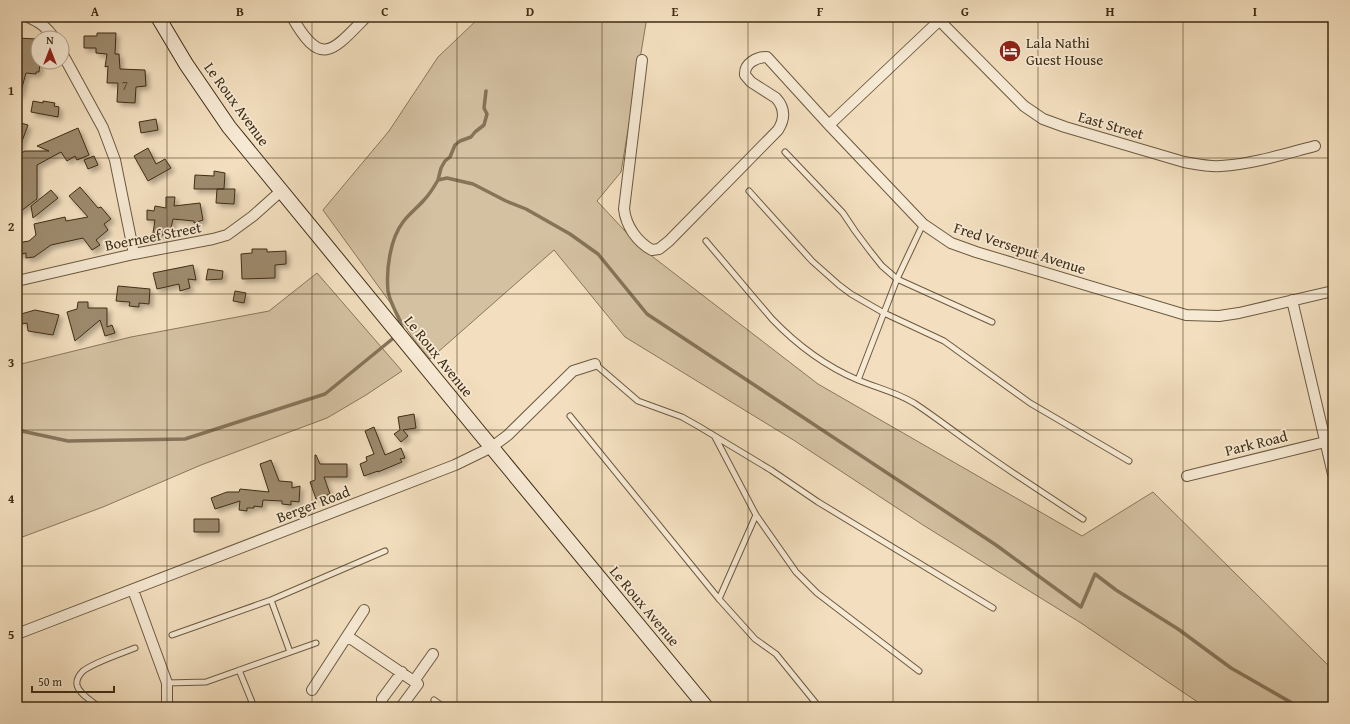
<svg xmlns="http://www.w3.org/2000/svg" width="1350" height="724" font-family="'Gentium Book Plus',serif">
  <defs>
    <filter id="shadow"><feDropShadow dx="3.5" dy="3.5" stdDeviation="2" flood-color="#0004"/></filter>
  </defs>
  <rect width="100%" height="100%" fill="#f3dfbf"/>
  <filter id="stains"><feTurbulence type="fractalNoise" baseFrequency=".005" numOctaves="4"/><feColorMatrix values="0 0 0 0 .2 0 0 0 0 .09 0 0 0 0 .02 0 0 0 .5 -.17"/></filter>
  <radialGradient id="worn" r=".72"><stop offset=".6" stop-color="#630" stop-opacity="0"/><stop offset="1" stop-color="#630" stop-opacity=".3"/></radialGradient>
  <path fill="#d4c1a2" stroke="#8a775b" d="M480 17H647L621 172 597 201 640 247 818 384 1082 536 1153 492 1333 670V707H1205L1081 623 923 525 795 441 625 337 554 250 430 359C417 344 406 330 397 312L323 210 389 131 438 57Z
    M317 273 402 371 366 395 327 418 201 465 103 507 17 539V365L131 337 269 311Z"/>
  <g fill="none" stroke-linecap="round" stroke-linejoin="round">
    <path stroke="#867358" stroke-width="3.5" d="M438 180 441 168 445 161 450 157 455 145 460 141 471 137 475 132 484 125 487 114 484 108 486 91
      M402 331H403C400 316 390 305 388 291 386 270 390 239 403 222 409 214 417 208 424 200 430 194 434 187 438 180L447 178 473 184 506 201 526 209 570 234 598 254 647 314 996 545 1081 607 1095 574 1116 590 1178 629 1231 668 1299 707
      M17 430 68 441 185 439 325 394 396 336"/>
  </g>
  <path fill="#9d8a6d" stroke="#3f2d14" filter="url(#shadow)" d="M97 33H116L115 54H119L120 69 145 70 146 86 136 87 135 103 117 102 118 83H107L108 66 105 67 107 54 96 53V48H84V36H97Z
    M17 38 37 39 36 60 40 62 39 72H36V74L26 73 20 95 17 94Z
    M33 101 43 103V101L55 103 54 106 59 107 58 117 31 112Z
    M156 119 158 130 141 133 139 122Z
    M17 122 28 125 18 152 17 151Z
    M78 128 89 155 77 160 75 156 67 161 61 152 37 165V199L17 214V155L25 151H49L37 146Z
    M148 148 156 164 165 159 171 168 148 181 134 156Z
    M94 156 98 165 88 169 84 160Z
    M214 171 225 173 224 189H194L195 175 214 176Z
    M80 187 98 208 101 207 111 219 104 224 108 230 96 240 100 245 92 250 83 238 51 245 34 257 26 258V253L17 255V243L29 241 36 235 34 224 65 217 66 221 88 217 69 196Z
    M217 189H235L234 204 216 203Z
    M51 190 58 198 33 218 31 206Z
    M166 197H175L174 206 200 203 203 220 194 223V221L173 219 170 233 163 231V235L153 233 155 220H147V210L154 211 155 206 166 208Z
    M252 249H267V252L286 251V264L275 265V278L242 279 241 254 252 253Z
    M193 265 196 280 188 279 190 288 180 291 179 284 157 289 153 273Z
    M208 269 223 271 222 279 206 280Z
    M118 286 150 289 149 304 139 303V307L129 306 130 302 116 301Z
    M235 291 246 293 244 303 233 301Z
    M78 302H88V308H107V327L112 325 115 333 105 336 100 320 75 341 67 312 77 309Z
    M35 310 59 315 53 335 28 331 27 323 22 324 21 314Z
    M414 414 416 428 403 430 408 436 401 442 394 434 400 430 398 417Z
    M374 427 385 455 401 448 405 458 400 459 402 462 378 472V471L364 476 360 464 367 461 366 457 374 454 365 431Z
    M315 455H316L320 464H347V477H324L330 494 316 499 310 482 315 480Z
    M271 460 279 481 292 482V488L300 486 299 502 291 501V505L282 504V501L263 500 262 507 254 506V508H247V511L239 510 240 501 215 509 211 498 227 492H239L240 489 269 492 260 464Z
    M194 519H219V532H194Z"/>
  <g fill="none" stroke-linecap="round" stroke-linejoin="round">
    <g stroke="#6c5a3f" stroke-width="7">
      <path id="lane" d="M785 152 843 213 855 231 870 251 882 266 897 279 992 322
        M749 191 812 261 839 285 851 294 884 313 944 341 1030 403 1129 461
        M706 241 772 319C797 345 825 366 858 380 877 388 896 392 914 403 934 416 953 431 973 445 1009 471 1046 495 1083 519
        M595 364 638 401 682 417 698 426 771 470 818 502 993 608
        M858 380 897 279 923 224
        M570 416 719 599 755 639 776 654 819 707
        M715 437 756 515 796 572 817 593 919 671
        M719 599 756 515
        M271 600 385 551
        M172 635 271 600 290 652
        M239 670 254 707
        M167 683 206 682 316 643
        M434 700 444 707
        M99 707C92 701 79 694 77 685 76 679 79 675 83 671 95 662 120 654 135 648"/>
    </g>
    <g stroke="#6c5a3f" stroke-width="12">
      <path id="street" d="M28 17C39 22 47 27 54 38
        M292 17C321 68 332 52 366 17
        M936 17 1024 106 1043 119 1065 127 1184 162C1196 164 1208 167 1221 166 1253 164 1284 154 1315 146
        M62 53 103 128 115 160 134 254
        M642 60 624 209C626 226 637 242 652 250L659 249 669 241 778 130C785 119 785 108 776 98L751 82 745 75C744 63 757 57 767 57L829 125 923 224 951 243 976 252 1186 315 1219 316 1239 313 1333 291
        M829 125 943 17
        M17 281 134 254 213 239 227 235 253 216 281 191
        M1292 300 1333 474
        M1187 476 1333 440
        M133 590 167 683V707
        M17 634 455 465 492 447 508 435 573 371 595 364
        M347 636 418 684 401 707
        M414 681 433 654
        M312 690 364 610
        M382 707V699L402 672"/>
    </g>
    <g stroke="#3f2d14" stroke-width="16">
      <path id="secondary" d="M158 17 186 64 229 127 479 432 706 707"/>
    </g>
    <use href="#lane" stroke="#f7ead5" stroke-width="5"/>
    <use href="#street" stroke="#f7ead5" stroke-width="10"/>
    <use href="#secondary" stroke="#f7ead5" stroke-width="14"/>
  </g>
  <path fill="none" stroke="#3f2d14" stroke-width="1" stroke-opacity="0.55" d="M167 17V707M312 17V707M457 17V707M602 17V707M748 17V707M893 17V707M1038 17V707M1183 17V707M17 158H1333M17 294H1333M17 430H1333M17 566H1333"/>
  <defs>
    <g id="hotel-disc" transform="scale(1.15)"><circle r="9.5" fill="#8f2418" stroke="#f7ead5"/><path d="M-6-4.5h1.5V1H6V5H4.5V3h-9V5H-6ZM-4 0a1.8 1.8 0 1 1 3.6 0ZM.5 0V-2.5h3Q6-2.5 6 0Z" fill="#fff"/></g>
  </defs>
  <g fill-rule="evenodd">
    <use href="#hotel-disc" x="1010" y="51"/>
  </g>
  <g text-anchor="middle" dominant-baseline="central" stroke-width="3.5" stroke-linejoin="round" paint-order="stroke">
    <g font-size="13" fill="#56442a">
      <text x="125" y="85">7</text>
    </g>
    <g font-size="15" fill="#3f2d14" stroke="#f7ead5" text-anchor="start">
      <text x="1026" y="42">Lala Nathi<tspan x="1026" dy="17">Guest House</tspan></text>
    </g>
    <g font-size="15" fill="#3f2d14" stroke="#f7ead5">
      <text transform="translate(237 104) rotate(54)">Le Roux Avenue</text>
      <text transform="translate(1111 125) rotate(16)">East Street</text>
      <text transform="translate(153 236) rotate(-11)">Boerneef Street</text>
      <text transform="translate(1020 248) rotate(18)">Fred Verseput Avenue</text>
      <text transform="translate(439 356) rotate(51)">Le Roux Avenue</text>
      <text transform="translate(1256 443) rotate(-14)">Park Road</text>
      <text transform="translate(313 504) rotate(-21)">Berger Road</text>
      <text transform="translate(645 606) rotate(50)">Le Roux Avenue</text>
    </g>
  </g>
  <rect width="1350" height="724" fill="none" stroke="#f3dfbf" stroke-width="44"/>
  <g transform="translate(50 50)"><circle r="19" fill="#f7ead5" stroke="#ad9e88"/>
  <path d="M0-3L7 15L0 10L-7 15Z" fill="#8f2418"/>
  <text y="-6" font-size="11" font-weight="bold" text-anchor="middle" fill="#3f2d14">N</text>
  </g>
  <path d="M32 686v6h82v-6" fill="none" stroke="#3f2d14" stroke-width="2"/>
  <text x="38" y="686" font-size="12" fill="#3f2d14" stroke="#f7ead5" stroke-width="3" paint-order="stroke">50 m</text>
  <rect x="22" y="22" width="1306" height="680" fill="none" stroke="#3f2d14" stroke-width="1.5"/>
  <g font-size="13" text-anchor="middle" font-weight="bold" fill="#3f2d14">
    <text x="95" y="16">A</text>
    <text x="240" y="16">B</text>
    <text x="385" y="16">C</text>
    <text x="530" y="16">D</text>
    <text x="675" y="16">E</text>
    <text x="820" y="16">F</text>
    <text x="965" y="16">G</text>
    <text x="1110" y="16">H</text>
    <text x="1255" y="16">I</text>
    <text x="11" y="95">1</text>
    <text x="11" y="231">2</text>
    <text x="11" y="367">3</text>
    <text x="11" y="503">4</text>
    <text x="11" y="639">5</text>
  </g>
  <rect width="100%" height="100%" filter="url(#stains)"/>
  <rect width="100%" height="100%" fill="url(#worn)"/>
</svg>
